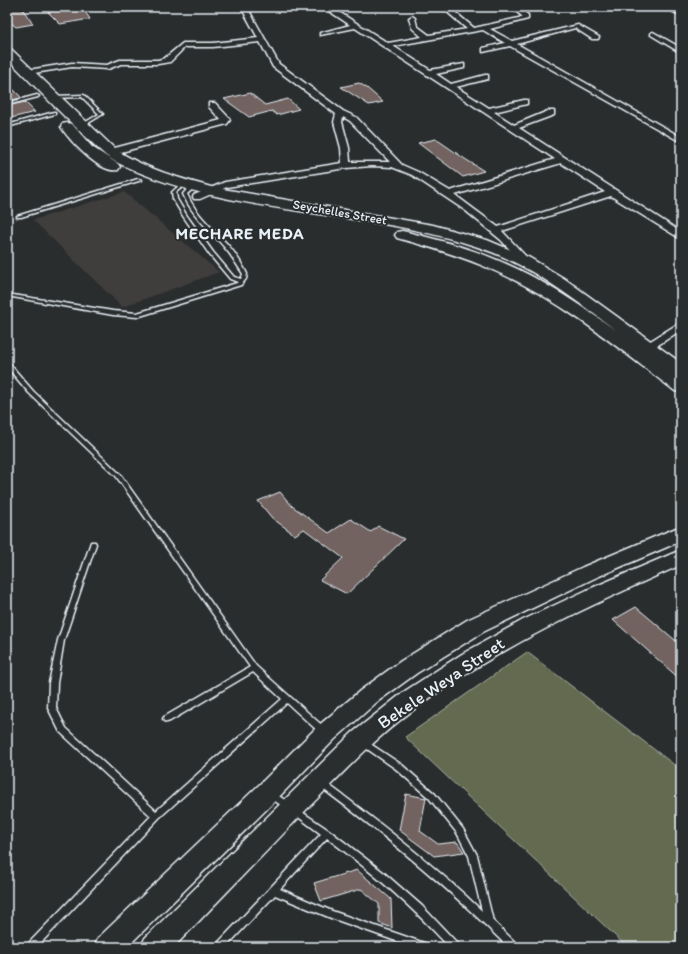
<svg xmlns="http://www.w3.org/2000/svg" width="688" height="954" font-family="Itim,sans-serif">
  <rect width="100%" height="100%" fill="#2a2d2e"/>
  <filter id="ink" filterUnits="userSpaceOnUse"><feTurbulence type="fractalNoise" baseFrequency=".025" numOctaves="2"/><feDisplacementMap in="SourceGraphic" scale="8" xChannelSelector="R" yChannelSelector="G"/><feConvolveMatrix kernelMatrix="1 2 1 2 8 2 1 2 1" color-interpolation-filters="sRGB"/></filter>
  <g filter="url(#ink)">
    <path fill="#403e3d" d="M124 192 219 272 122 307 33 220Z"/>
    <path fill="#646a50" stroke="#a6aea4" d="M527 652 681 770V947H627L405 737Z"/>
    <path fill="#726461" stroke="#e8f1f8" d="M14 7H21L33 24 16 27 7 20V8Z
      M43 7H82L90 19 60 24Z
      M7 83 20 96 21 98 7 101Z
      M359 83 367 88 383 102 369 105 341 87Z
      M250 93 265 105 288 99 299 109 277 115 272 111 249 117 224 99Z
      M25 102 35 112 7 119V106Z
      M436 139 465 159 484 171 463 177 418 143Z
      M280 492 292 506 329 533 351 519 371 532 378 526 404 539 347 594 320 580 343 558 304 529 295 535 272 518 258 501Z
      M636 607 681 645V680L613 620Z
      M406 794 426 798 420 831 438 844 457 842 464 852 434 856 399 830Z
      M357 870 391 899 392 928 379 923V904L361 889 321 901 314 883Z"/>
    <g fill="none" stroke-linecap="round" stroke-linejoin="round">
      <g stroke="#e8f1f8" stroke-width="3">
        <path id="service" d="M37 95 39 96 38 97 7 105V103Z
          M84 95 103 114 82 127 80 126 81 125 99 114 82 97 54 98 52 97 54 96Z
          M54 112H55V114L7 127V125Z
          M138 179 142 180 21 217H17V216Z
          M182 183 186 184 176 192 177 199 187 216 213 252 234 277 241 279 243 274C237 265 232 256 225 248 210 230 192 216 183 194L191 185H195V187L187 194C196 215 213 228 228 245 236 254 242 264 247 274L246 279 241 285 137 317 113 315 7 296V294L113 311 137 313 237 283 239 282 230 279 209 254 183 216 173 199 172 192Z
          M7 362 9 363 33 391 120 474 256 666 326 729 327 731 326 733 323 734 320 733 287 703 159 818 37 947H27L28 944 151 816 60 732 48 708 49 683 58 640 91 542H95L96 544 64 640 57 683 56 708 66 728 156 811 282 699 253 672 170 721 167 722 164 721 163 719 164 717 250 667 116 476 29 393 7 367Z
          M363 739 402 765 435 794 463 829 477 855 493 921 517 944 518 947H508C449 888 386 836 319 786L318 784 319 782 322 781 325 782C379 822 433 864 482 911L469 856 457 833 429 798 396 769 360 744 359 742 360 740Z
          M271 791 291 804 292 806 291 808 288 809 285 808 268 796 267 794 268 792Z
          M296 808 330 831 383 872 422 906 458 944 459 947H449C412 906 371 871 327 838L280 889 332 911 427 944 428 947H413L331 918 275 895 226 947H216L217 944 321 834 293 813 292 811 293 809Z"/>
      </g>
      <g stroke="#e8f1f8" stroke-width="3">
        <path id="minor" d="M241 7H247L279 64 343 111 356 117 402 165 418 172 450 191 555 159 355 28 320 35V33L350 25 323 7H331L388 43 422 37 412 28 409 18 412 16 415 18 417 26 429 35 467 29 445 10 443 7H449L474 28 523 17 511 7H518L528 15V19L490 29 512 41 578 25 599 37 598 39H592L575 28 517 44 681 137V142L510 46 483 52V48L505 43 483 30 393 46 430 70 464 64V68L436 74 451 84 485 75H488V79L456 87 489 108 524 100H527V104L494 112 514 125 548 111H554V115L519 128 681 232V239L611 196 502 231 530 261 525 264 522 263 501 240 466 211 412 175 392 167 372 166 346 168 227 187 200 199H194L193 197 194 195 225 182 342 163 341 148 334 122 336 114 273 67 260 42 213 47H185L170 62 158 64H121L108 69 72 67 28 74 24 72 28 70 72 63 107 65 120 60H158L165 58 183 43H213L258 38ZM343 117 350 121 390 162H350L349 148 342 122ZM561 163 605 192 498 227 455 195Z
          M664 7H672L681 11V16Z
          M653 32 681 48V53L651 35V33Z
          M209 103H215L229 118 230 120 227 124 110 155 106 152 107 150 221 120 209 107Z
          M681 322V330L652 349H644L643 347 644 345Z"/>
      </g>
      <g stroke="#e8f1f8" stroke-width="3">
        <path id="primary" d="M7 48 11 49 115 149C143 168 178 178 211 187L433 225 487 240 530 258 565 279 681 363V376L676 375 681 379V392L675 391C621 350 567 305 506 276 471 259 434 248 397 238L395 235 397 232 402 231 407 232C440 240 473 249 504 263 544 280 581 306 617 331 572 298 529 263 475 246 361 208 230 217 120 164 106 158 96 146 85 136 58 111 33 84 7 58Z
          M67 123 72 124 92 147 118 164 120 167 118 170C100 174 70 141 61 127L62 124Z
          M681 526V541L597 577 483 632 417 673 377 702 334 740 277 799 127 947H94L98 938 259 785 318 726 361 690 401 661 467 620 583 567Z
          M681 550V565C584 608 488 652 404 717 368 745 338 778 306 810 262 856 218 901 174 947H141L145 938 352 733 405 691 462 654 523 620 587 590Z"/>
      </g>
      <use href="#service" fill="#2a2d2e" fill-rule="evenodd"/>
      <use href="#minor" fill="#2a2d2e" fill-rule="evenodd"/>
      <use href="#primary" fill="#2a2d2e" fill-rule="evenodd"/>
    </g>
  </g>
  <g text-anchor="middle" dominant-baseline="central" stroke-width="4" stroke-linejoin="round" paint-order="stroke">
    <g font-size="13" fill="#e8f1f8" stroke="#2a2d2e">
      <text transform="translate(340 212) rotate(10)">Seychelles Street</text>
    </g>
    <g font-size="16" font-weight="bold" letter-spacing="1" fill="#e8f1f8" stroke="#2a2d2e">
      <text x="240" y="233">MECHARE MEDA</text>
    </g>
    <g font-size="18" fill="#e8f1f8" stroke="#2a2d2e">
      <text transform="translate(441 683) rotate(-34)">Bekele Weya Street</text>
    </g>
  </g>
  <rect width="688" height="954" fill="none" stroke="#2a2d2e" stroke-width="24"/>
  <rect x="12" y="12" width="664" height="930" fill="none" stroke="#e8f1f8" stroke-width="1.5" filter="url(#ink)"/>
</svg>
